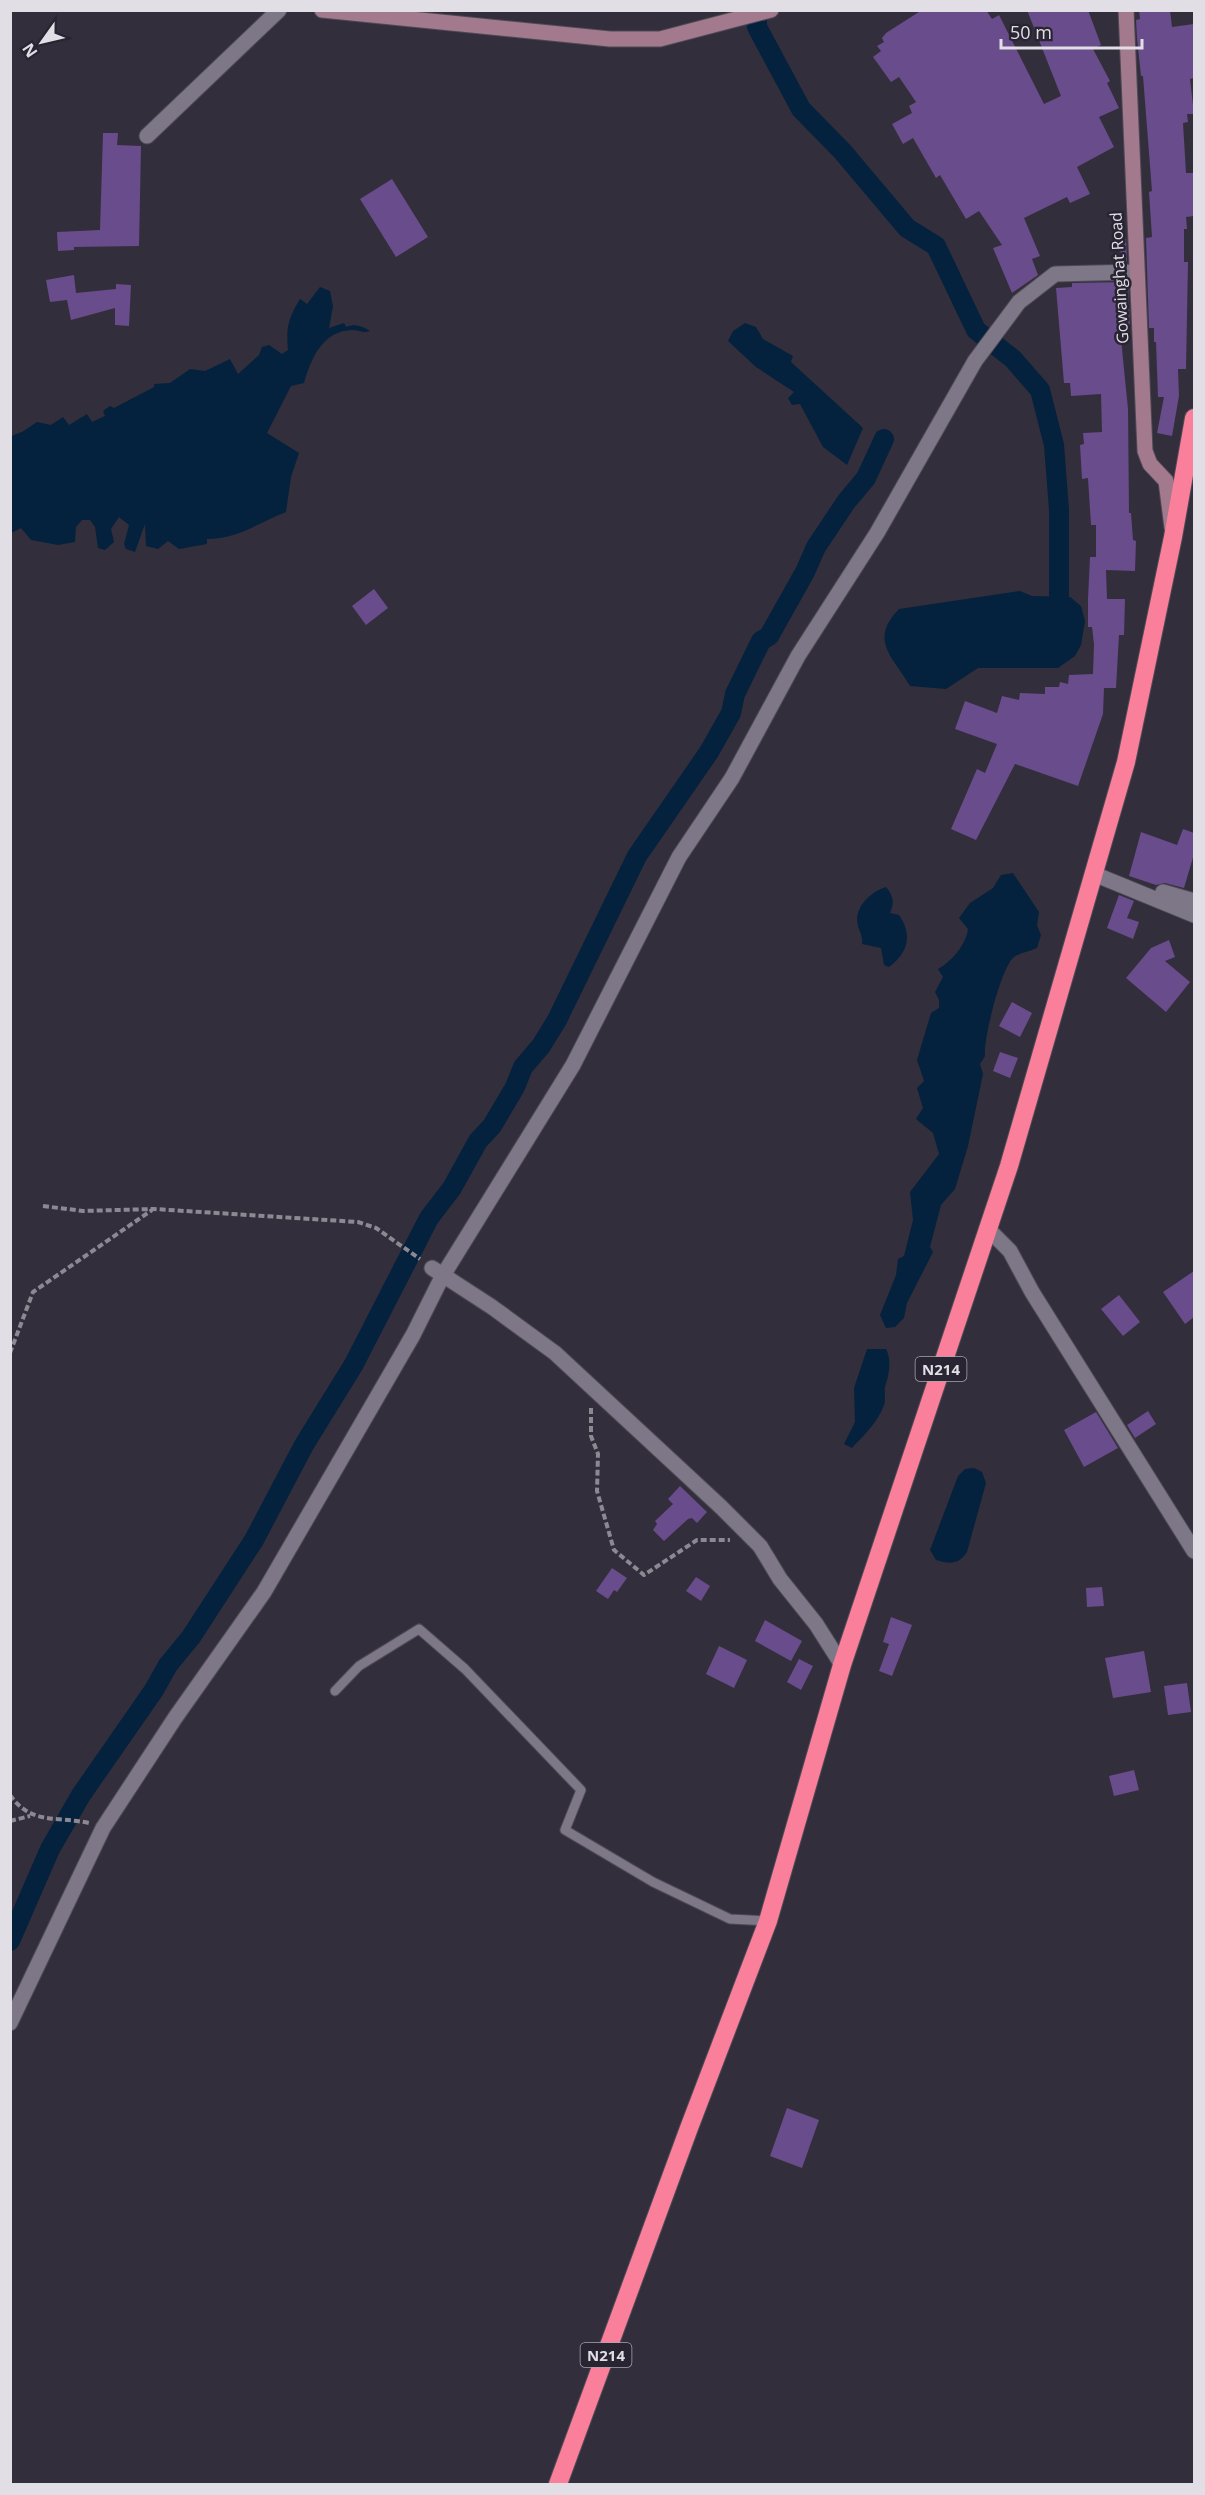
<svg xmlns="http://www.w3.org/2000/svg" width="1205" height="2495" font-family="'Open Sans',sans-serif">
  <rect width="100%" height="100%" fill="#332e3b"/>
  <path fill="#04223d" d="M320 287 330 291 333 306 329 328 344 323 346 327C355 323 363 326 370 331 364 334 359 330 352 330 322 331 311 359 304 383L291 386 267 433 299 453 291 477 286 512C258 523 237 539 207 539V544L179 549 168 541 158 549 146 546 145 524 135 552 126 549 124 544 129 525 119 517 111 529 114 542 105 550 98 548 95 527 90 520H82L76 527 75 542 58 545 31 540 21 528 11 533V436L22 432 37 422 51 425 63 417 69 425 87 414 92 422 105 416 103 411 110 406 114 408 154 387V384L170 383 190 369 205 371 230 359 238 374 259 355 262 347 269 345 282 354 288 350C286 327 288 319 300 299L307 304Z
    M745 323 756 327 763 339 793 356 791 362 863 428 847 465 823 447 800 404 792 405 788 398 794 392 756 367 728 341 733 331Z
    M1020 591 1032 596 1070 597 1081 606 1085 621 1081 645 1075 656 1058 668H978L946 689 910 686C892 656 869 640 899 609Z
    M1013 873 1039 912 1037 925 1041 935 1037 948C1030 951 1020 953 1014 957 1001 967 983 1040 985 1056L980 1064 983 1074 968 1146 955 1189 941 1205 930 1247 933 1252 907 1303 904 1318 895 1327 886 1328 880 1315 896 1275 898 1259 904 1256 913 1220 910 1192 939 1154 933 1133 916 1119 923 1108 917 1088 924 1081 917 1060 931 1013 939 1008V1000L935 992 943 977 938 969C951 962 966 945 968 929L959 918 970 903 993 888 1001 875Z
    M886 887C893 896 895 902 890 913L899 915C913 935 908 953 889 967L884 965 881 948 862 944C863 936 860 933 858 926 853 908 870 892 886 887Z
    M867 1349H886C892 1360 889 1375 885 1387 884 1393 886 1400 884 1405 878 1422 864 1435 852 1448L844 1444 855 1422 854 1388Z
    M974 1468 982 1472 986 1483 967 1552C959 1565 949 1564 936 1560L930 1550 958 1476 965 1469Z"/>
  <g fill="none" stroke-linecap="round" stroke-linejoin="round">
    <path stroke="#04223d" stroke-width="20" d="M757 10V27L801 109 843 152 907 228 936 246 976 330 1013 359 1040 390 1054 445 1059 510V595
      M10 1941 50 1849 81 1795 154 1690 168 1665 191 1637 254 1540 304 1445 354 1364 429 1218 452 1188 478 1141 492 1126 515 1087 523 1067 541 1046 557 1020 637 856 709 752 731 713 735 694 761 641 769 636 805 572 816 547 846 502 866 478 884 439"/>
  </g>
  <path fill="#694c8b" d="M922 10H986L992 19 999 15 1044 104 1061 96 1027 10H1088L1101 45 1093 49 1110 81 1107 83 1119 108 1099 117 1114 147 1077 167 1090 194 1070 203 1067 197 1024 218 1040 256 1032 259 1038 275 1012 293 993 248 1002 245 979 211 966 219 940 175 936 178 913 138 903 144 892 124 912 113 909 106 916 102 899 77 891 82 873 57 881 51 877 46 884 42 882 38 886 33Z
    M1139 10H1170L1172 27 1194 24V78L1190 79 1194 114H1187L1188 122 1183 123 1186 173H1194V216L1186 217 1187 229H1184V262H1188L1186 369H1178L1179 396 1172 436 1157 433 1164 397H1158L1156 342H1154V328H1149L1146 238 1152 237 1149 192 1152 191 1143 76H1141L1137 38 1136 20 1140 19Z
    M103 133H118L117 145 141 146 139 246 74 247V250L58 251 57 232 100 230Z
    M392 179 428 237 396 257 360 199Z
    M1120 239H1126L1127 262 1121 263Z
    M74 275 76 293 116 289V284L131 285 129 326 115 325V308L71 320 67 300 50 302 46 280Z
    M1128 282 1130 329H1120L1128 409 1129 513H1131L1133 540 1136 541 1135 571 1106 570 1107 599H1125L1124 635H1119L1116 688H1104L1103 714 1078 786 1015 764 976 840 951 829 977 769 985 773 997 744 955 729 965 701 997 713 1002 696 1019 700 1020 693 1045 694V687H1059L1060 682 1068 684 1069 675 1093 674 1094 644 1092 627H1088V599L1090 557H1096V525H1091L1088 478 1082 479 1080 445 1084 444 1083 433 1102 432 1101 394 1071 396 1070 383H1064L1056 288 1072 287V283Z
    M374 589 388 608 366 625 352 606Z
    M1183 829 1194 833V854L1184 888 1165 883 1156 885 1129 876 1141 832 1177 845Z
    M1119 895 1134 901 1127 918 1139 922 1133 939 1107 928Z
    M1169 940 1175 957 1165 961 1190 982 1166 1012 1126 978 1151 948Z
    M1012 1002 1032 1013 1020 1037 999 1026Z
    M1000 1052 1018 1058 1010 1078 993 1071Z
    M1194 1271V1317L1185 1324 1163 1292Z
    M1119 1295 1140 1322 1123 1336 1101 1309Z
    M1148 1411 1156 1424 1135 1438 1127 1425Z
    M1096 1412 1118 1448 1084 1467 1064 1430Z
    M680 1486 707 1512 697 1523 692 1518 688 1519 664 1541 653 1530 657 1524 655 1521 673 1504 668 1499Z
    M612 1568 627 1578 617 1592 614 1590 608 1599 596 1591Z
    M696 1577 710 1586 701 1601 686 1591Z
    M1102 1587 1104 1606 1087 1607 1086 1588Z
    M891 1617 912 1625 892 1676 879 1671 889 1644 883 1642Z
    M765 1620 802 1641 791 1661 755 1641Z
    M719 1646 747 1660 734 1688 706 1674Z
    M1144 1651 1151 1692 1113 1698 1105 1658Z
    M799 1659 813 1666 801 1690 787 1682Z
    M1187 1683 1191 1712 1168 1715 1164 1686Z
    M1134 1770 1139 1790 1114 1796 1109 1776Z
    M787 2108 819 2120 802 2168 770 2156Z"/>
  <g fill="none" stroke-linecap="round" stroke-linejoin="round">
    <g stroke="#4e4a55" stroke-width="11">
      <path id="lane" d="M335 1691 359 1666 419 1629 465 1669 581 1790 565 1830 653 1882 730 1919 768 1921"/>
    </g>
    <g stroke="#4e4a55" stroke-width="17">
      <path id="street" d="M147 136 279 10
        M1094 874 1194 915
        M1163 892 1194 901
        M987 1228 1010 1251 1032 1292 1194 1551
        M432 1268 492 1307 555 1353 721 1507 760 1546 780 1579 816 1624 842 1665
        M10 2023 103 1828 175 1718 264 1592 413 1335 442 1277 573 1065 679 857 732 778 798 656 877 533 975 361 1019 302 1055 274 1136 272"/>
    </g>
    <g stroke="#4e4a55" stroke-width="17">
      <path id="secondary" d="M322 10 610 39H660L771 10
        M1126 10 1145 451 1150 464 1166 481 1172 528"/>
    </g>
    <g stroke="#4e4a55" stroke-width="20">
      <path id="highway" d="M558 2484 689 2128 768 1921 842 1665 1009 1166 1126 762 1173 537 1194 418"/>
    </g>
    <path stroke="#8d8993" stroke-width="4" stroke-dasharray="6 3" stroke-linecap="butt" d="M43 1206 83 1211 154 1209 358 1222 376 1228 420 1259
      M10 1353 33 1292 152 1210
      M591 1408V1436L598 1454 597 1491 614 1550 644 1575 697 1540H730
      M10 1795C31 1825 56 1816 89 1823
      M10 1821 30 1816"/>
    <use href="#lane" stroke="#7d7787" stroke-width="9"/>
    <use href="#street" stroke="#7d7787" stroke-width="15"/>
    <use href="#secondary" stroke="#a2798d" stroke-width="15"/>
    <use href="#highway" stroke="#fa7f9b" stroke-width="18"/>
  </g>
  <g text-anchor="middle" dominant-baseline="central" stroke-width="5" stroke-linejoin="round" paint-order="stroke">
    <g fill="#292431" stroke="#aaa6b0" stroke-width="1.5">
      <rect x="915.5" y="1357" width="51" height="24" rx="4.5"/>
      <rect x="580.5" y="2343" width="51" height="24" rx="4.5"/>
    </g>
    <g font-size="15" font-weight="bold" fill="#e1dee6">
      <text x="941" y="1369">N214</text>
      <text x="606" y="2355">N214</text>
    </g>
    <g font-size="16" fill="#e1dee6" stroke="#292431">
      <text transform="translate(1119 278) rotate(-93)">Gowainghat Road</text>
    </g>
  </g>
  <rect width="1205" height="2495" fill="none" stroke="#e1dee6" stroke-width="24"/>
  <g transform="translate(42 42) rotate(236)" stroke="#292431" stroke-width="4.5" paint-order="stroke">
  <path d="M0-4.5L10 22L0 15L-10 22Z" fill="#e1dee6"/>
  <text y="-9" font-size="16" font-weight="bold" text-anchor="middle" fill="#e1dee6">N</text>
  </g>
  <path d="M1001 39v9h141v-9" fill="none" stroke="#e1dee6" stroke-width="3"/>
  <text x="1010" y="39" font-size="18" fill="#e1dee6" stroke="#292431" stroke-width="4.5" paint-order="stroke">50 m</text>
</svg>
